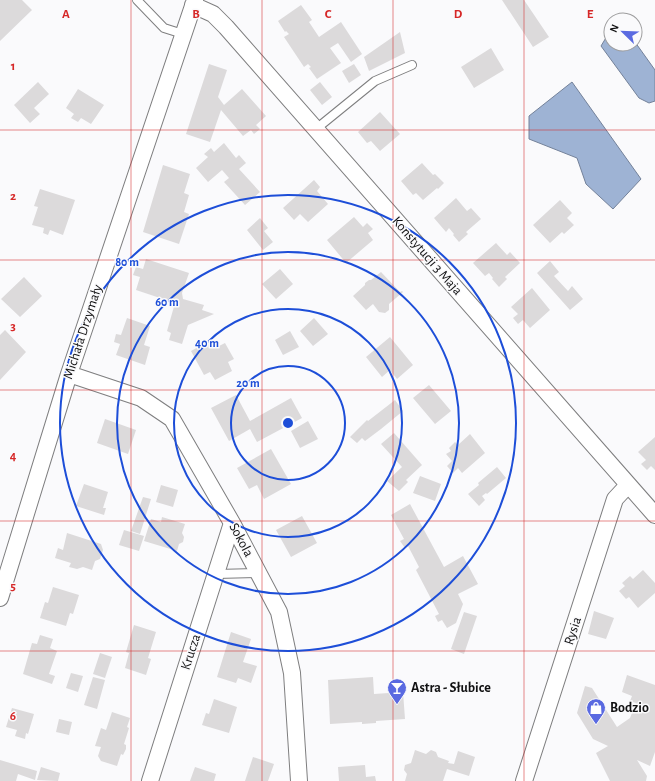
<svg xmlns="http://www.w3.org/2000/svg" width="655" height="781" font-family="'Alegreya Sans',sans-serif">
  <rect width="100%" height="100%" fill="#fafafc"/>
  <path fill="#9eb3d4" stroke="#74829a" d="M611 34V44H635V42L655 70V101L649 103 639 98 601 46 607 36Z
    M572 82 641 179 613 209 586 184 577 158 529 139V116Z"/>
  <path fill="#dcdadb" d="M0 0H22L32 10 0 41Z
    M502 0H524L549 37 533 47Z
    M301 5 312 20 309 22 319 37 341 22 362 54 351 62 338 43 330 48 341 63 317 79 309 68 311 67 308 64 304 67 284 37 289 34 286 31 285 32 278 21Z
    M400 32 405 53 369 71 364 57Z
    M491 48 504 70 474 88 461 67Z
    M209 64 227 70 218 97 224 105 242 89 266 116 256 125 260 129 254 134 251 130 243 136 221 110 210 142 186 134Z
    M354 64 361 75 349 83 342 71Z
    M38 82 49 94 34 108 40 114 30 123 14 105Z
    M320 82 332 97 322 105 310 90Z
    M78 89 104 105 91 124 81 118 78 122 71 118 74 114 66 108Z
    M380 112 400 134 380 151 371 141 367 143 358 132Z
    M224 143 236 158 239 155 246 163 239 169 260 192 245 205 224 182 229 178 222 170 208 182 196 168 208 157 204 154 211 148 214 152Z
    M422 163 433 175 435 174 444 183 438 189 437 188 423 200 416 193 413 195 401 181Z
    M163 165 190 174 184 193 189 195 184 212 189 214 179 244 143 232Z
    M314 180 320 187 317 191 328 204 308 222 300 214 294 220 283 208Z
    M40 189 75 200 63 235 50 230 48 235 43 233 44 228 32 225 38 207 34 206Z
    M456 198 467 211 471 208 481 219 466 232 468 234 459 242 453 235 454 234 449 228 446 232 434 218Z
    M560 200 572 213 567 218 574 225 564 234 562 232 550 243 533 225Z
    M354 217 363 227 367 223 373 229 368 233 373 240 346 263 327 240Z
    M260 218 268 228 264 231 273 242 263 250 247 230Z
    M496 243 507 255 510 252 520 263 505 277 507 279 499 287 492 279 493 278 489 273 485 276 473 263Z
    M146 259 189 273 182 293 183 299 204 305 202 310 214 314 188 325 182 344 169 340 171 333 167 331 175 303 136 290 140 277 133 275 136 267 143 269Z
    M550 261 559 272 554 276 568 291 572 286 583 299 570 310 537 273Z
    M280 269 293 284 276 299 262 284Z
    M381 272 400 292 402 291 403 292 389 304V310L385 313 379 312 373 304 366 310 353 296 365 285V283L369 280H371Z
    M24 277 42 296 20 317 1 299Z
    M532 288 550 310 530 328 523 320 518 324 513 318 518 314 511 307Z
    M127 318 150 326 144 345 150 347 145 365 116 355 120 344 114 342 116 334 121 335Z
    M314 318 328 334 313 346 300 331Z
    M5 330 26 352 0 380V335Z
    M290 331 299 347 283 355 275 340Z
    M390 337 413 365 397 379 390 370 382 377 366 357Z
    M207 340H211L215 348 225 343 234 359 228 362 232 371 215 380 210 372 204 375 191 351 202 345 203 342Z
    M429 385 451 411 435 424 413 398Z
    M236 395 250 421 291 398 302 418 257 442 250 429 229 441 211 408Z
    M395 400 403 411 381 429 365 441 362 438 357 443 350 437 367 420 368 421Z
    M105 419 136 430 128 454 97 443Z
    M308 421 318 439 300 448 291 431Z
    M394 433 422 465 406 480 408 482 399 491 387 481 402 467 381 444Z
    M470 434 485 453 462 473 458 468 453 473 447 466 452 461 446 454 451 451 449 448 455 442 458 445Z
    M655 437V470L651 466 647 470 641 464 646 460 638 452Z
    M271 449 291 484 264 499 257 485 249 489 237 468Z
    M497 467 506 478 487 494 486 493 482 496 485 500 479 506 468 494 479 485 478 483Z
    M420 476 441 484 435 501 413 493Z
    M84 484 108 492 103 508H106L104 515 76 506Z
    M161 485 178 490 173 507 156 502Z
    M143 497 151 499 140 534 131 531Z
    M410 504 444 567 463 556 478 584 458 594 463 604 456 623 447 628 442 620 438 622 435 616 439 614 416 570 419 567 408 546 405 548 400 541 404 539 391 515Z
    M302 516 317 543 291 557 276 530Z
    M162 517 185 524 182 533 184 537 183 542 179 544 177 551 144 541 151 519 161 522Z
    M124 530 144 536 139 551 119 545Z
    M67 533 101 544 103 550 100 559 95 561 92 570 83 567 77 569 69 567 71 563 55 558 58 548 63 550Z
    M643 570 655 583V593L638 608 629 597 626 599 619 591 625 586 622 583 630 576 633 579Z
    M53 587 79 595 73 614 70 613 66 626 40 618 45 602 48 603Z
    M594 611 614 618 606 639 588 634Z
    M464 612 477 616 464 654 451 649Z
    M134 625 156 632 148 658 151 659 146 675 125 668 129 653 126 652Z
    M231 632 251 639 243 662 257 666 251 683 238 678 236 683 217 677Z
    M40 635 53 639 50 648 57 651 49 674 55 676 52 684 23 674 32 643 37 644Z
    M100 653 112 657 105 678 93 674Z
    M71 673 83 676 78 692 66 688Z
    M627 675 655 685V752L650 766 637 760 647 776 646 781H610L596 753 608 746 593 739 577 713 585 686 592 688 617 727 630 718 636 703 630 701 632 696 622 692Z
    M93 677 105 680 97 709 84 705Z
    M373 677 374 694 403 692 405 719 376 721V723L362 724V722L330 724 328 680Z
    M214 699 237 707 229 733 202 725 206 713 209 714Z
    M12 708 34 714 28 734 26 733 25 739 15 736 17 730 6 727Z
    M112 712 130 718 127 727 129 728 124 744 126 745V749L123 755 121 754 117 766 101 761 98 756 101 747 95 746 101 728 106 730Z
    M59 719 72 722 69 735 56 732Z
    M415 750 426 754 431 750 436 752 438 757 449 761 448 763 454 764 458 751 475 757 469 776 447 769 443 781H405L407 774 404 770 405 765 411 763Z
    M253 757 274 764 268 781H245Z
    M0 760 37 771 35 780 18 774 16 781H0Z
    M365 765 366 777 375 776 376 781H339L338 767Z
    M41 767 60 773 58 781 37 780Z
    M195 767 216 774 214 781H190Z"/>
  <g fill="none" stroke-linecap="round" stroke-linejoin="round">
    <g stroke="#7e7e7f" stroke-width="10">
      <path id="service" d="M137 0 164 28 183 34
        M316 129 375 81 412 65
        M216 574 259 573"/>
    </g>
    <g stroke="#7e7e7f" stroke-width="18">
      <path id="minor" d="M193 5 213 14 226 27 655 515
        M69 374 141 398 172 419 232 523 279 612 292 673 299 781
        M0 598 69 374 195 0
        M150 781 232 523
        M524 781 615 499 628 485"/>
    </g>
    <use href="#service" stroke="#fff" stroke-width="8"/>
    <use href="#minor" stroke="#fff" stroke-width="16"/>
  </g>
  <path fill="none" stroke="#d62828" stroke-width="1" stroke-opacity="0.55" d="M131 0V781M262 0V781M393 0V781M524 0V781M0 130H655M0 260H655M0 390H655M0 521H655M0 651H655"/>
  <g fill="none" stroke="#1d4ed8" stroke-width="2">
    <circle cx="288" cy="423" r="57"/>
    <circle cx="288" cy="423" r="114"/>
    <circle cx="288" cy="423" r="171"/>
    <circle cx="288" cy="423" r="228"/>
  </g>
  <defs>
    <g id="bar-pin" transform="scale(1)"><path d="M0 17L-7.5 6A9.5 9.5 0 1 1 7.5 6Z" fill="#5a6ae1" stroke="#fafafc"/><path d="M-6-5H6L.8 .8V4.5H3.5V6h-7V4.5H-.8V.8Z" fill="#fff"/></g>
    <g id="shop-pin" transform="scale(1)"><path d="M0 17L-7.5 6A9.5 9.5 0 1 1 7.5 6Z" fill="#5a6ae1" stroke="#fafafc"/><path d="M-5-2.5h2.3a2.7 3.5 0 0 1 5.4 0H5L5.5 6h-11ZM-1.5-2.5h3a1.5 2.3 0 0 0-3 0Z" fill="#fff"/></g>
  </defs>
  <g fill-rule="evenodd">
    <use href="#bar-pin" x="397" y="688"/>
    <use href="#shop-pin" x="596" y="708"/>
  </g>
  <g text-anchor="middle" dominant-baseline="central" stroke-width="3" stroke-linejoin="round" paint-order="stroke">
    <g font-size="14" fill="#111112" stroke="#fafafc">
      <text transform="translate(427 256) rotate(49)">Konstytucji 3 Maja</text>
      <text transform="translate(83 332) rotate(-72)">Michała Drzymały</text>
      <text transform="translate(241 540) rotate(62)">Sokola</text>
      <text transform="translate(573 631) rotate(-72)">Rysia</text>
      <text transform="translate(191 652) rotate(-72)">Krucza</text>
    </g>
    <g font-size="14" font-weight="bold" fill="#111112" stroke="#fafafc" text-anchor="start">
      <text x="411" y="688">Astra - Słubice</text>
      <text x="610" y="708">Bodzio</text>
    </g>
  </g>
  <g font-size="13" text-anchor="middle" font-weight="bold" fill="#d62828" stroke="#fafafc" stroke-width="3" stroke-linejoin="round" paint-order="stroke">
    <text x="66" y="18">A</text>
    <text x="196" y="18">B</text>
    <text x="328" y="18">C</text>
    <text x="458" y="18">D</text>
    <text x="590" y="18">E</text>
    <text x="13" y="70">1</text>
    <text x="13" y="200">2</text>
    <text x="13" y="330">3</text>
    <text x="13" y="460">4</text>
    <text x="13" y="590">5</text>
    <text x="13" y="720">6</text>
  </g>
  <circle cx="288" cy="423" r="6" fill="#1d4ed8" stroke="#fafafc" stroke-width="2"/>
  <g font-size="12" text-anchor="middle" font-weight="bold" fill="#1d4ed8" stroke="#fafafc" stroke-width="3" stroke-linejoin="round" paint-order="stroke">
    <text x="127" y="266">80 m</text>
    <text x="167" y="306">60 m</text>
    <text x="207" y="347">40 m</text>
    <text x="248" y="387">20 m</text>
  </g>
  <g transform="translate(623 32) rotate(293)"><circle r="19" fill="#fafafc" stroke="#9d9d9e"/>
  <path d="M0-3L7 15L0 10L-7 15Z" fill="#5a6ae1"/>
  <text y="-6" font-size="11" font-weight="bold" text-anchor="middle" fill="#111112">N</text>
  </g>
</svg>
